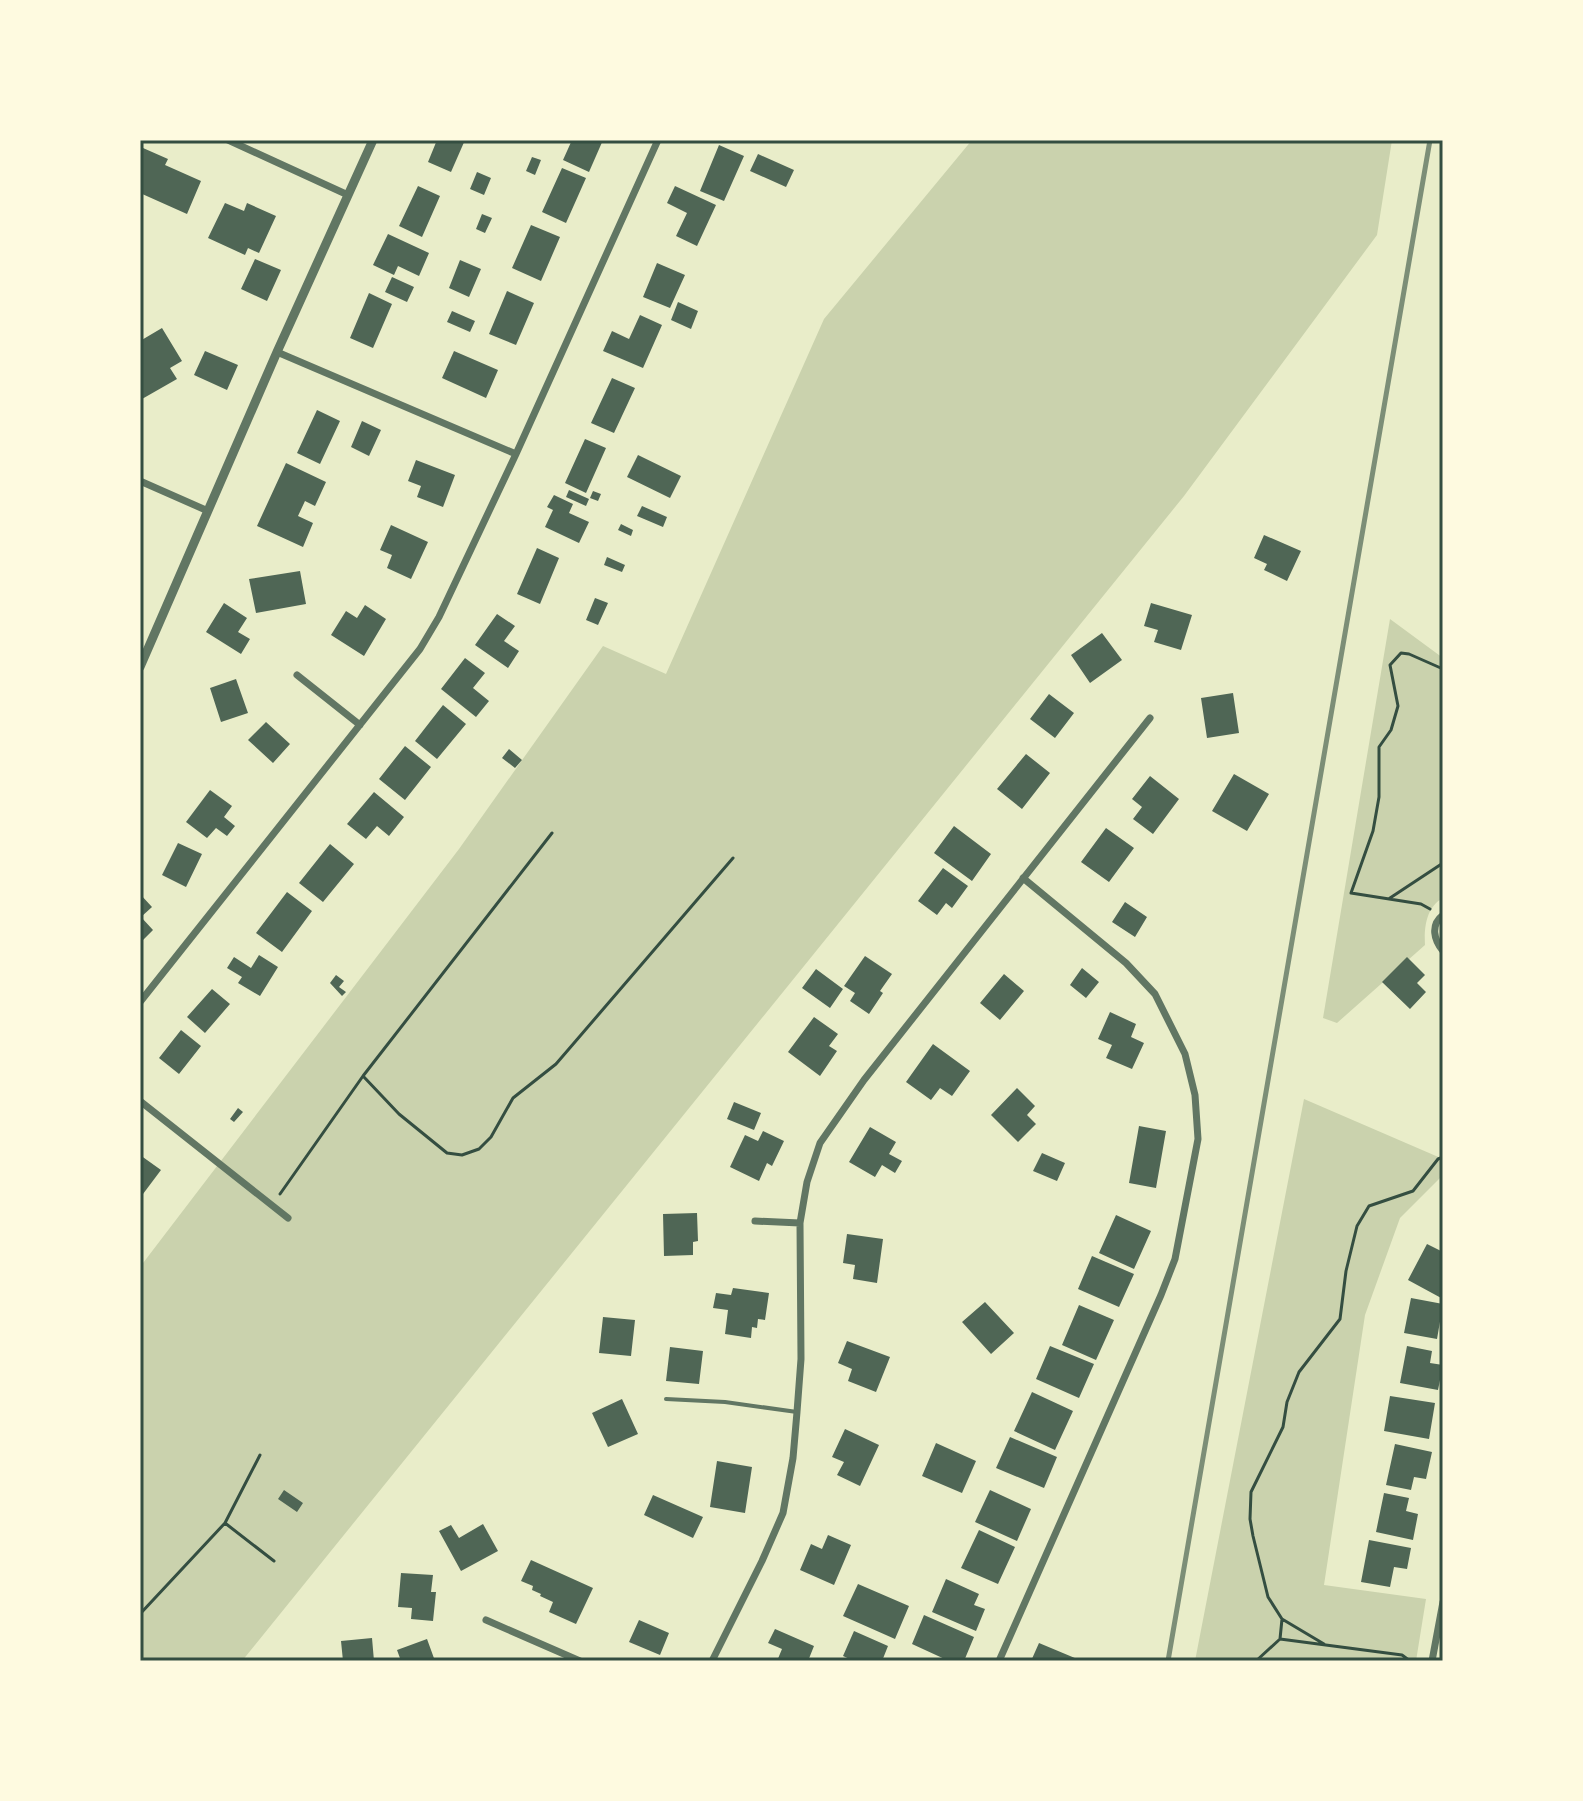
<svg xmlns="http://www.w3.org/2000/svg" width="1583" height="1801" font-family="'IBM Plex Serif',serif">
  <rect width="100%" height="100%" fill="#e9edc9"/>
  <path fill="#cad2ad" d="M972 140H1392L1377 235 1184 496 242 1661H140V1267L459 849 603 646 666 674 824 319Z
    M1390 619 1443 658V898C1426 907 1424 928 1425 945L1337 1023 1323 1018Z
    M1304 1099 1443 1159V1175L1400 1218 1365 1315 1324 1585 1426 1599 1416 1661H1195Z"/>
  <path fill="#4f6655" d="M437 140H465L451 172 428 162Z
    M572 140H603L589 172 563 160Z
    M719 145 744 156 724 201 700 191Z
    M143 148 168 159 165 165 201 181 187 214 140 193V155Z
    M758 154 794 170 786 187 750 171Z
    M532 157 541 160 535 175 526 171Z
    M562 168 586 178 566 223 542 212Z
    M477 172 491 178 484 195 470 189Z
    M418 186 440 196 422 237 399 226Z
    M675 186 716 205 697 246 676 236 687 213 667 203Z
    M225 203 244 211 247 203 276 216 259 253 248 248 245 255 208 238Z
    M482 214 492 218 485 233 476 229Z
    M531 225 560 237 541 281 512 268Z
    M388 234 429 253 419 276 398 266 394 275 373 265Z
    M255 259 281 270 267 301 241 289Z
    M460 260 481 269 469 297 449 288Z
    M657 263 685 275 670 308 643 297Z
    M392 277 414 287 407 302 385 292Z
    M507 291 534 303 516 345 489 334Z
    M369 293 392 304 373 348 350 338Z
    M678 302 698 311 691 329 671 320Z
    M452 311 475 321 470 332 447 322Z
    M640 315 662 325 643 368 603 351 612 331 629 339Z
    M162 328 182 361 170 368 177 379 142 399 140 341Z
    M205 351 238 365 227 390 194 375Z
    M454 351 498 370 486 398 442 378Z
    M612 378 635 388 614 433 591 423Z
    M317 410 340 421 320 464 297 453Z
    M362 421 381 430 369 456 351 447Z
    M585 439 606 448 586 493 565 483Z
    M638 455 681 476 670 498 627 477Z
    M416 460 455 475 443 507 417 497 421 486 408 481Z
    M286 463 326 482 315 506 305 501 298 516 313 523 303 547 257 526Z
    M569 490 589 499 586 506 566 497Z
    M593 491 601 494 598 501 590 498Z
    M554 495 573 504 569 513 589 522 579 543 545 527 553 510 547 507Z
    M642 506 667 517 663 527 637 516Z
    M621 524 633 530 631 536 618 530Z
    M391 525 428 542 411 579 387 568 392 555 380 550Z
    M1264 535 1301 551 1287 581 1264 570 1267 564 1254 558Z
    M537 548 559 558 540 604 517 594Z
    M607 557 625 565 622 572 604 565Z
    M300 571 306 604 256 613 249 579Z
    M595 598 608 603 598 625 586 620Z
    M224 603 247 618 238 632 250 639 241 654 206 632Z
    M1151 603 1192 615 1181 650 1154 642 1158 630 1144 626Z
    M365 605 386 619 364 656 331 635 346 611 357 618Z
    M497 614 515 626 504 641 519 651 508 668 475 645Z
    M1102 633 1122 660 1090 683 1071 655Z
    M465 658 485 673 473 688 489 701 476 717 441 689Z
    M236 679 248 713 221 722 210 688Z
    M1233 693 1239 733 1207 738 1201 698Z
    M1049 694 1074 713 1055 738 1030 719Z
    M443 705 466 724 437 759 415 741Z
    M266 722 290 744 273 763 248 740Z
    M405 746 431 767 405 800 379 779Z
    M509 749 522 760 515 768 502 758Z
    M1026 754 1050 773 1022 809 997 789Z
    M1234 774 1269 794 1247 831 1212 811Z
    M1150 776 1179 799 1153 834 1133 819 1142 807 1132 799Z
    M210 790 232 806 224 817 235 826 227 836 216 828 207 838 186 822Z
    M374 792 404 817 389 836 377 826 366 839 347 824Z
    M954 826 991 854 972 881 934 853Z
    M1106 828 1134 848 1109 882 1081 862Z
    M178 843 202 854 186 887 162 875Z
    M330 844 354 864 323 902 299 883Z
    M943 868 968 886 952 908 946 903 937 915 918 901Z
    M287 892 312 911 282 952 256 933Z
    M140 894 152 907 141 917 153 930 143 940 140 937Z
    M1125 902 1147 917 1135 937 1112 922Z
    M259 955 278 967 260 996 238 983 242 977 227 968 234 957 251 968Z
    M865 956 892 974 880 991 883 993 869 1014 850 1001 855 993 844 986Z
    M1407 957 1425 975 1417 983 1426 992 1410 1009 1382 982Z
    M1082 968 1099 982 1086 998 1070 985Z
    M816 969 843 989 830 1008 802 988Z
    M1004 974 1024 991 1000 1020 980 1003Z
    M336 975 344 981 339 987 346 992 342 996 330 983Z
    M212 989 230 1004 205 1033 187 1017Z
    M1110 1012 1136 1024 1131 1037 1144 1043 1132 1069 1106 1058 1112 1045 1098 1039Z
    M814 1017 838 1034 829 1046 837 1051 820 1076 788 1052Z
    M181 1030 201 1046 179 1074 159 1058Z
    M933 1044 970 1071 952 1096 940 1088 931 1100 906 1082Z
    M1017 1088 1035 1106 1027 1115 1036 1124 1018 1142 991 1115Z
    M734 1102 761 1113 754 1130 727 1119Z
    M238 1108 243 1112 234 1122 230 1119Z
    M1139 1126 1166 1131 1156 1188 1129 1183Z
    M870 1127 896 1142 889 1154 902 1161 895 1173 882 1165 875 1177 849 1162Z
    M763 1131 784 1141 772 1166 767 1163 759 1181 730 1167 745 1135 758 1141Z
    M1042 1153 1065 1163 1057 1181 1033 1171Z
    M140 1155 161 1170 140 1198Z
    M697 1213 698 1241 693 1242V1255L664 1256 663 1214Z
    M1116 1215 1151 1231 1134 1269 1099 1253Z
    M847 1234 883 1239 877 1283 853 1279 855 1265 843 1263Z
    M1427 1244 1443 1252V1299L1408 1280Z
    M1092 1256 1134 1274 1119 1307 1078 1289Z
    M733 1288 769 1293 765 1320 758 1319 757 1328 752 1327 751 1338 725 1334 728 1310 713 1308 716 1293 731 1295Z
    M1411 1298 1443 1304 1437 1339 1404 1333Z
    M985 1302 1014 1333 991 1354 962 1322Z
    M1079 1305 1114 1320 1096 1360 1062 1345Z
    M603 1317 635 1320 631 1356 599 1353Z
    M847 1341 890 1357 876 1392 848 1381 852 1369 838 1363Z
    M1050 1346 1094 1364 1079 1398 1036 1379Z
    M1407 1346 1432 1351 1430 1363 1443 1365 1438 1390 1400 1383Z
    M670 1347 703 1351 699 1384 666 1381Z
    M1032 1392 1073 1411 1055 1450 1014 1431Z
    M1390 1396 1435 1403 1429 1439 1384 1431Z
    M622 1399 638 1434 608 1447 592 1413Z
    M845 1429 879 1445 860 1486 837 1475 844 1462 832 1457Z
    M1010 1437 1057 1457 1044 1488 996 1468Z
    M936 1443 976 1461 962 1493 922 1476Z
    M1395 1444 1432 1452 1426 1479 1414 1477 1411 1490 1386 1485Z
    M717 1461 752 1467 745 1513 710 1507Z
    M284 1490 303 1503 297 1512 278 1499Z
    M990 1490 1031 1509 1017 1541 975 1522Z
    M1384 1493 1409 1498 1406 1511 1418 1514 1413 1540 1376 1532Z
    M653 1495 703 1517 693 1538 644 1515Z
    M483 1524 498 1551 461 1571 439 1531 451 1525 459 1538Z
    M979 1530 1015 1547 998 1584 961 1568Z
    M828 1535 851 1545 834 1585 800 1570 811 1544 822 1549Z
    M1369 1540 1411 1548 1407 1569 1394 1567 1390 1587 1361 1582Z
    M531 1560 593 1588 576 1624 549 1612 553 1602 540 1596 541 1594 532 1590 533 1586 521 1581Z
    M401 1573 433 1575 431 1592H436L433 1621 411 1619 412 1608 398 1607Z
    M946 1579 979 1594 974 1605 985 1609 976 1631 932 1612Z
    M858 1584 909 1606 895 1639 843 1616Z
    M924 1615 974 1637 964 1661H949L912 1644Z
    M639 1620 669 1633 660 1655 629 1642Z
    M775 1629 814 1646 808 1661H777L782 1649 768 1643Z
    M854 1631 888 1646 882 1661H854L843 1656Z
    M372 1638 374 1661H343L341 1641Z
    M427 1639 435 1661H401L397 1650Z
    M1039 1643 1082 1661H1031Z"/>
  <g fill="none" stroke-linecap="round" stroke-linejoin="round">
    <path stroke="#344e41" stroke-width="3" d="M1390 898 1443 863
      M1430 909 1421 904 1351 893 1373 831 1379 797V747L1391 730 1398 706 1390 665 1401 653 1409 654 1443 669
      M363 1076 399 1114 447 1153 462 1155 479 1149 491 1137 513 1098 556 1064 733 858
      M280 1194 363 1076 552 833
      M225 1523 274 1561
      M140 1614 225 1523 260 1455
      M1282 1619 1324 1644
      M1280 1639 1282 1619 1268 1597 1253 1536 1250 1519 1251 1492 1283 1427 1287 1402 1299 1372 1340 1319 1346 1271 1357 1226 1369 1206 1413 1191 1438 1159 1443 1157
      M1256 1661 1280 1639 1402 1655 1410 1661"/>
    <path stroke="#617663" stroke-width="4" d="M666 1399 725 1402 797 1412"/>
    <path stroke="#617663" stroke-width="7" d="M228 140 348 195
      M277 352 516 454
      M140 481 208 511
      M297 675 360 725
      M1443 915C1430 925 1434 940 1443 951
      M140 1002 420 649 439 617 516 454 658 140
      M140 1101 288 1218
      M755 1221 800 1223
      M486 1620 580 1661
      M712 1661 762 1561 783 1513 793 1458 797 1412 801 1359 800 1223 807 1182 820 1143 864 1080 1150 718
      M999 1661 1161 1295 1175 1259 1198 1139 1195 1095 1185 1054 1155 994 1126 963 1023 878
      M1432 1661 1443 1602"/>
    <path stroke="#617663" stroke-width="9" d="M140 667 277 352 373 140"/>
    <path stroke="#7c8e77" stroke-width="5" d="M1168 1661 1430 140"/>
  </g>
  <rect width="1583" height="1801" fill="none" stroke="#fefae0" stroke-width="284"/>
  <rect x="142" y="142" width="1299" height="1517" fill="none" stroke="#344e41" stroke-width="3"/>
</svg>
